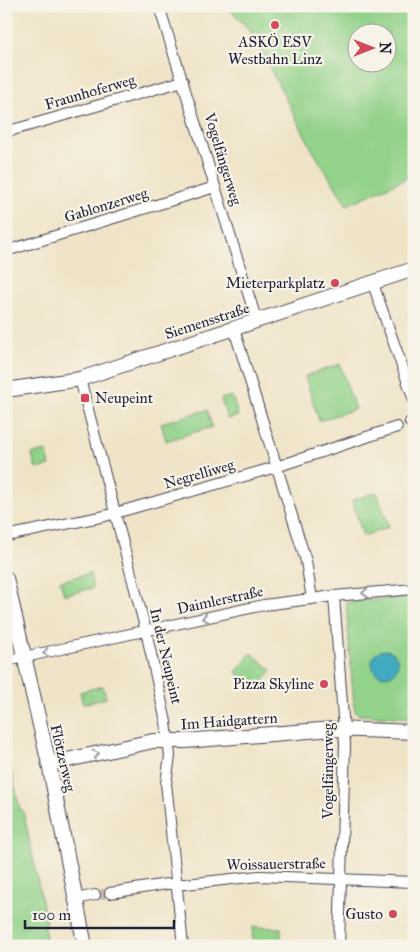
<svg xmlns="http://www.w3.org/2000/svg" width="420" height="952" font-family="'IM FELL Great Primer',serif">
  <rect width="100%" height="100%" fill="#f7f3e8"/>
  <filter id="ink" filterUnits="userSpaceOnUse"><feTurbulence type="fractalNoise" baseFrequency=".02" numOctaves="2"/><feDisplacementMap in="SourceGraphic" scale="10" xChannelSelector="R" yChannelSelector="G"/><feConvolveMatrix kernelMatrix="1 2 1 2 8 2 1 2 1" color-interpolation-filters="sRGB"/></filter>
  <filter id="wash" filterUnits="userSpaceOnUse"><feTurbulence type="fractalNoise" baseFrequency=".0096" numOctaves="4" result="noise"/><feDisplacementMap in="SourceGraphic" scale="20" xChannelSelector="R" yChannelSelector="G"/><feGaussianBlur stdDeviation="1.12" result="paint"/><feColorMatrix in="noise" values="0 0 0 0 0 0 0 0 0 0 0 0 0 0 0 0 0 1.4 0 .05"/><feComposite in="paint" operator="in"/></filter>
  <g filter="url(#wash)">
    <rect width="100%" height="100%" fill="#efe4c7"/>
    <path fill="#92d289" stroke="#5a7a62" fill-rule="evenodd" d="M227 6H414V175L347 205 313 151 251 32ZM388 32V62H358V32Z
      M340 364 355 409 319 421 305 376Z
      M232 396 238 416 227 419 221 399Z
      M207 410 212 427 166 441 161 423Z
      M47 451 50 466 36 469 32 454Z
      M377 492 389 527 363 536 352 500Z
      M90 573 93 588 64 595 60 581Z
      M414 596V718L360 715 356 713 354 707 346 602Z
      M251 653 272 670 257 689 236 672Z
      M103 686 106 698 83 704 80 692Z
      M6 748 20 810H23L46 921 44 925 47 946H6Z
      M253 927 281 928V946L252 945Z"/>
    <path fill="#40aac0" stroke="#31667e" d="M372 663a13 13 0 1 1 26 0a13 13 0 1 1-26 0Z"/>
  </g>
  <g filter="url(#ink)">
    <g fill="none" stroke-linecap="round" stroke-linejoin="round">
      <path stroke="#c6bdab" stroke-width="10" stroke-dasharray="10 5" stroke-linecap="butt" d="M95 895 110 893"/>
      <g stroke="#413f50" stroke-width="12">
        <path id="street" d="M159 6 257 322
          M6 132 183 81
          M6 251 215 187
          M373 284 414 400
          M234 329 306 561 312 599
          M80 379 146 631 166 722 170 756 166 783 183 946
          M410 422 414 421
          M6 536 105 516 276 467 397 427
          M334 596 345 744 339 946
          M6 661 264 605 334 596 414 589
          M110 893 167 884H186L259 876 414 882
          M76 899 95 895"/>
      </g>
      <g stroke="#413f50" stroke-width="16">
        <path id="secondary" d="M6 390 80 379 414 269
          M6 578 49 764 85 946
          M49 764 153 741H185L333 729 414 732"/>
      </g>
      <use href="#street" stroke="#fff" stroke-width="10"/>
      <use href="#secondary" stroke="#fff" stroke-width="14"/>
    </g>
    <defs><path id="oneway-chevron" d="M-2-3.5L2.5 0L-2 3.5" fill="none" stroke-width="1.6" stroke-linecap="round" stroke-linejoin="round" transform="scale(1.25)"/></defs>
    <g stroke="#9c9ca7">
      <use href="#oneway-chevron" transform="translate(365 593) rotate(175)"/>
      <use href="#oneway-chevron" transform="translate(205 618) rotate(167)"/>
      <use href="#oneway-chevron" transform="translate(46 653) rotate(167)"/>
      <use href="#oneway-chevron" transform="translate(96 754) rotate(-13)"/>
    </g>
  </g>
  <g fill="#d1495b" stroke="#f7f3e8" stroke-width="2">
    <circle cx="275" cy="25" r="5"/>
    <circle cx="335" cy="283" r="5"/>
    <rect x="80" y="393" width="10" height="10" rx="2.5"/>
    <circle cx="324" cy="684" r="5"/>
    <circle cx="393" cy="914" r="5"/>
  </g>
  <g text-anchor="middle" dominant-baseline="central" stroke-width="4.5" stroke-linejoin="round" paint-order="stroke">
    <g font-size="15" fill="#22223b" stroke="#f7f3e8" text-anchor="end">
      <text x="275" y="42" text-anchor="middle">ASKÖ ESV<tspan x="275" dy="17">Westbahn Linz</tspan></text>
      <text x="325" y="283">Mieterparkplatz</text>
      <text x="95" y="398" text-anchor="start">Neupeint</text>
      <text x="314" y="684">Pizza Skyline</text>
      <text x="383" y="914">Gusto</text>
    </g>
    <g font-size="15" fill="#22223b" stroke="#f7f3e8">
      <text transform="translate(90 92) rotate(-16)">Fraunhoferweg</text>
      <text transform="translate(223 159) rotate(73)">Vogelfängerweg</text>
      <text transform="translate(106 205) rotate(-17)">Gablonzerweg</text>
      <text transform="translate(207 321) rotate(-18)">Siemensstraße</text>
      <text transform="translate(199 474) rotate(-16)">Negrelliweg</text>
      <text transform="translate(220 600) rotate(-12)">Daimlerstraße</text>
      <text transform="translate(166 656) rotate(77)">In der Neupeint</text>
      <text transform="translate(229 721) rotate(-4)">Im Haidgattern</text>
      <text transform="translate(63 758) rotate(77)">Flötzerweg</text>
      <text transform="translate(328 771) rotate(-90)">Vogelfängerweg</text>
      <text transform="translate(276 864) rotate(-1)">Woissauerstraße</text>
    </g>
  </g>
  <rect width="420" height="952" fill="none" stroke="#f7f3e8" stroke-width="25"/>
  <g transform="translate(372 48) rotate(90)"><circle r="24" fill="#f7f3e8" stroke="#a29fa3"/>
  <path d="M0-4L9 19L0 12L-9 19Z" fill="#d1495b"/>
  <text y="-8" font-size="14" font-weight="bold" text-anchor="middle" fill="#22223b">N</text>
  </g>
  <path d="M25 920v8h149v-8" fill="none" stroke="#22223b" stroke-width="2.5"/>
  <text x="32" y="920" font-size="15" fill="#22223b" stroke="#f7f3e8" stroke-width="4" paint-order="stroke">100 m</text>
</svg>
